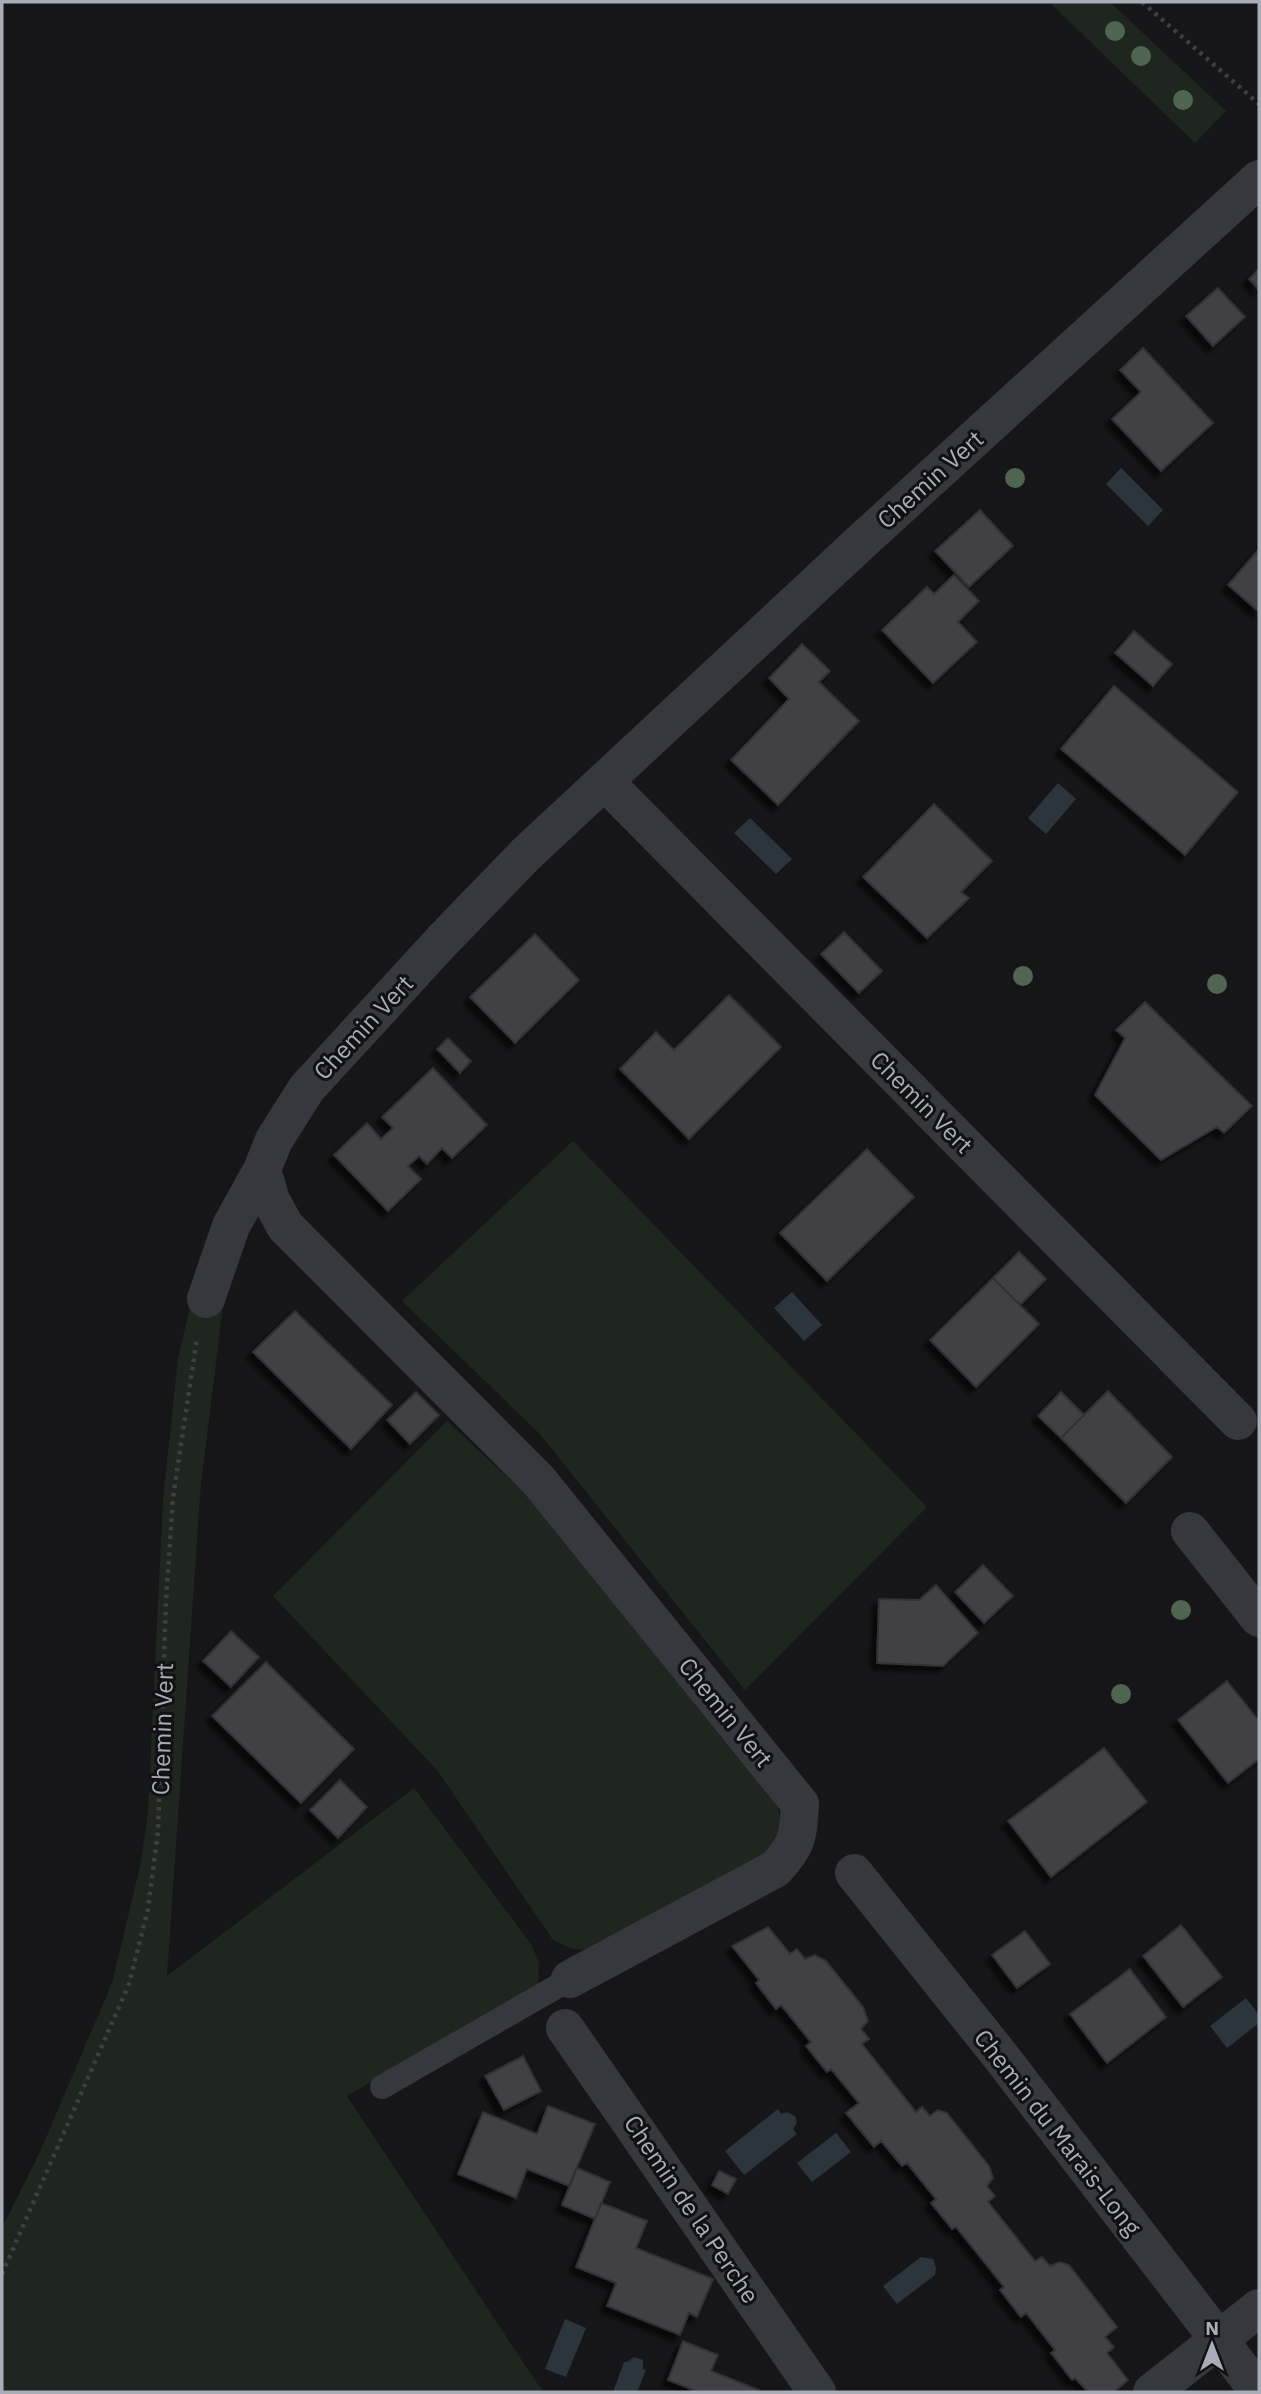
<svg xmlns="http://www.w3.org/2000/svg" width="1261" height="2394" font-family="'IBM Plex Sans',sans-serif">
  <defs>
    <filter id="shadow"><feDropShadow dx="-6" dy="6" stdDeviation="2" flood-color="#0009"/></filter>
  </defs>
  <rect width="100%" height="100%" fill="#161618"/>
  <path fill="#1e261f" d="M1049 2H1110L1226 111 1195 143Z
    M573 1141 927 1507 745 1690 539 1433 402 1301Z
    M193 1295 223 1306 201 1483 167 1976 414 1788 531 1944 539 1963 538 1986 347 2096 543 2392H2V2228L39 2154 112 1983 141 1862 148 1812 163 1499 178 1358Z
    M447 1421 532 1500 773 1797C783 1820 784 1829 773 1852L601 1950 572 1949 553 1940 437 1770 273 1596Z"/>
  <path fill="#2c353c" d="M1121 468 1163 510 1148 526 1106 484Z
    M1058 783 1076 799 1046 834 1028 818Z
    M750 818 792 859 776 874 734 833Z
    M792 1292 822 1325 804 1341 774 1308Z
    M1246 1998 1259 2015V2023L1227 2048 1210 2026Z
    M778 2109 781 2114 787 2112 795 2116 797 2123 793 2129 797 2134 744 2175 725 2151Z
    M836 2133 851 2152 812 2182 797 2163Z
    M921 2257 933 2259 936 2268 935 2275 897 2304 883 2286Z
    M565 2319 586 2328 566 2377 545 2369Z
    M634 2357 643 2360V2369L646 2370 637 2392H613L624 2362H627Z"/>
  <path fill="#404145" stroke="#303034" stroke-width="2" filter="url(#shadow)" d="M1259 269V290L1249 279Z
    M1218 288 1245 317 1213 346 1186 316Z
    M1143 348 1213 423 1161 471 1112 419 1141 392 1120 370Z
    M980 510 1013 546 969 587 935 551Z
    M1259 549V612L1228 585Z
    M954 575 979 601 958 622 977 642 933 683 882 630 927 587 934 594Z
    M1134 631 1172 664 1153 686 1115 653Z
    M802 644 830 671 819 682 859 721 778 805 731 760 789 699 769 678Z
    M1114 686 1238 792 1185 855 1061 749Z
    M934 804 992 861 961 892 969 898 927 938 863 877Z
    M844 932 882 971 859 993 821 954Z
    M535 934 579 980 515 1043 470 997Z
    M729 995 781 1047 689 1139 620 1069 656 1032 674 1050Z
    M1145 1002 1252 1106 1224 1133 1217 1127 1161 1160 1095 1095 1125 1038 1116 1030Z
    M448 1038 471 1061 460 1073 437 1049Z
    M433 1068 487 1125 452 1158 442 1148 427 1164 419 1156 408 1166 421 1179 388 1211 334 1155 367 1123 381 1139 393 1128 382 1117Z
    M867 1149 914 1197 827 1281 780 1233Z
    M1019 1252 1046 1279 1020 1305 993 1278Z
    M993 1278 1039 1324 976 1387 930 1340Z
    M295 1311 392 1405 351 1449 253 1352Z
    M1108 1391 1172 1457 1126 1503 1061 1438Z
    M416 1392 439 1415 410 1444 387 1420Z
    M1061 1392 1084 1415 1061 1438 1038 1416Z
    M983 1565 1013 1596 984 1623 955 1592Z
    M936 1585 978 1633 943 1666 877 1663 879 1599 919 1600Z
    M231 1631 259 1657 231 1687 203 1661Z
    M266 1662 354 1749 301 1803 212 1716Z
    M1227 1681 1259 1721V1759L1228 1783 1178 1720Z
    M1104 1748 1147 1802 1051 1877 1008 1821Z
    M340 1780 367 1807 338 1838 310 1810Z
    M1181 1925 1222 1977 1183 2007 1143 1956Z
    M768 1927 790 1954 797 1949 805 1959 815 1955 826 1961 863 2007 868 2021 861 2029 869 2039 862 2044 916 2112 922 2107 930 2116 938 2110 947 2113 989 2166 993 2178 987 2186 995 2196 988 2202 1035 2261 1042 2257 1050 2266 1060 2262 1069 2265 1117 2327 1105 2337 1114 2347 1107 2353 1128 2380 1114 2392H1088L1075 2378 1072 2380 1051 2353 1055 2350 1026 2313 1021 2317 1000 2290 1004 2287 956 2227 952 2229 931 2203 936 2199 907 2163 902 2166 881 2141 874 2147 846 2113 859 2103 831 2069 827 2072 806 2046 811 2042 781 2005 776 2009 756 1983 759 1980 732 1946Z
    M1025 1931 1050 1964 1017 1988 992 1955Z
    M1130 1969 1166 2017 1107 2063 1070 2014Z
    M523 2056 541 2091 504 2110 485 2076Z
    M548 2106 595 2124 569 2186 527 2169 516 2198 458 2174 483 2112 537 2134Z
    M577 2168 610 2182 595 2219 562 2205Z
    M719 2171 736 2179 728 2194 712 2185Z
    M601 2203 647 2221 636 2248 713 2279 697 2317 689 2313 680 2335 607 2306 616 2283 576 2267Z
    M683 2341 718 2355 711 2371 759 2390 758 2392H698L668 2380Z"/>
  <g fill="none" stroke-linecap="round" stroke-linejoin="round">
    <path stroke="#3d3f44" stroke-width="4.5" stroke-dasharray="3.5 5" stroke-linecap="butt" d="M1142 2 1259 104
      M2 2274 129 1984 148 1909 158 1831 166 1601 173 1498 197 1338"/>
    <path stroke="#37383d" stroke-width="24" d="M382 2087 570 1979"/>
    <path stroke="#37383d" stroke-width="38" d="M605 782 1238 1421
      M206 1299 231 1226 262 1170
      M1190 1531 1259 1618
      M854 1873 998 2053 1259 2392
      M570 1979 775 1869C798 1845 798 1837 800 1804L539 1481 285 1226 271 1200 262 1170 274 1140 307 1088 442 941 525 855 861 542 1259 179
      M565 2028 817 2392
      M1152 2392 1259 2308"/>
  </g>
  <g fill="#506452">
    <circle cx="1115" cy="31" r="10"/>
    <circle cx="1141" cy="56" r="10"/>
    <circle cx="1183" cy="100" r="10"/>
    <circle cx="1015" cy="478" r="10"/>
    <circle cx="1023" cy="976" r="10"/>
    <circle cx="1217" cy="984" r="10"/>
    <circle cx="1181" cy="1610" r="10"/>
    <circle cx="1121" cy="1694" r="10"/>
  </g>
  <g text-anchor="middle" dominant-baseline="central" stroke-width="6" stroke-linejoin="round" paint-order="stroke">
    <g font-size="24" fill="#a8adb8" stroke="#111113">
      <text transform="translate(930 479) rotate(-42)">Chemin Vert</text>
      <text transform="translate(363 1027) rotate(-47)">Chemin Vert</text>
      <text transform="translate(922 1102) rotate(45)">Chemin Vert</text>
      <text transform="translate(726 1712) rotate(51)">Chemin Vert</text>
      <text transform="translate(162 1729) rotate(-88)">Chemin Vert</text>
      <text transform="translate(1058 2132) rotate(52)">Chemin du Marais-Long</text>
      <text transform="translate(692 2209) rotate(56)">Chemin de la Perche</text>
    </g>
  </g>
  <rect width="1261" height="2394" fill="none" stroke="#a8adb8" stroke-width="7"/>
  <g transform="translate(1212 2345)" stroke="#111113" stroke-width="5" paint-order="stroke">
  <path d="M0-5L12 26L0 18L-12 26Z" fill="#a8adb8"/>
  <text y="-10" font-size="19" font-weight="bold" text-anchor="middle" fill="#a8adb8">N</text>
  </g>
</svg>
